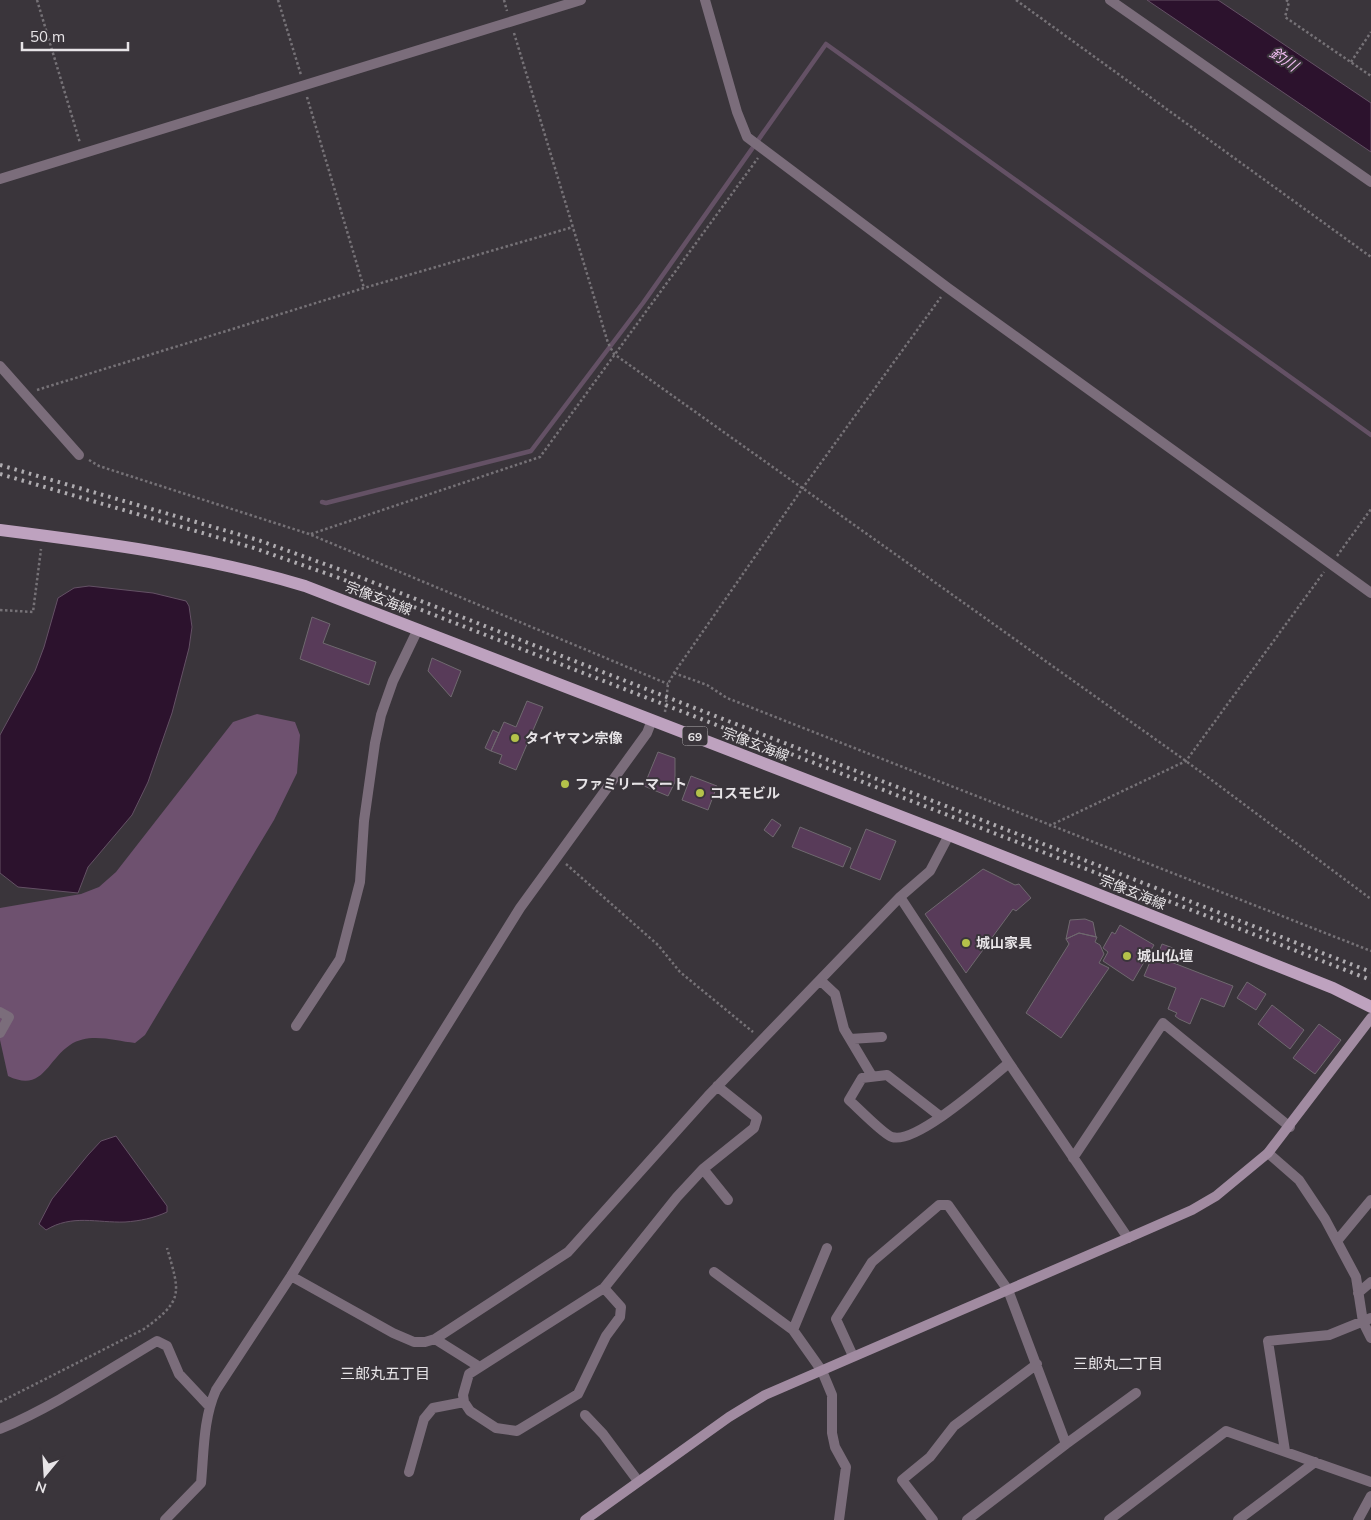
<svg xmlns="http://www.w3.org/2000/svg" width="1371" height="1520" font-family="Mulish,'Noto Sans JP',sans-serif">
  <rect width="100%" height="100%" fill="#3a353b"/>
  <path fill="#6e516f" d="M257 714 295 722 300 735 297 773 274 820 145 1035 135 1043C114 1041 90 1032 70 1045 47 1060 43 1093 8 1076L0 1040V908L81 894 99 887 116 872 233 722Z"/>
  <path fill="#2c122d" stroke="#645165" d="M1147 0H1218L1371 103V152Z
    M89 586 153 593 186 601 189 606 192 627 189 648 172 713 148 782 132 815 88 867 78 893 18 887 0 873V735L35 671 44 647 58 598 74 588Z
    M116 1136 167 1206V1212C154 1218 140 1221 125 1222 97 1223 72 1214 46 1230L39 1224 52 1199 88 1155 101 1141Z"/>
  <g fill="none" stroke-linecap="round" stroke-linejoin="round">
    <path stroke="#645165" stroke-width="4.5" d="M322 502 326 503 531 451 643 303 826 44 1371 435"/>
  </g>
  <path fill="#583b59" stroke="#6f696f" d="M312 617 330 624 323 643 376 662 369 685 300 659Z
    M432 658 461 671 451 697 428 671Z
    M527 701 543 707 516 770 499 763 502 755 491 751 504 722 516 727Z
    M493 730 499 733 491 751 485 748Z
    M658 752 675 758V782L668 796 644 786Z
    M691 776 717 786 708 810 682 800Z
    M772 819 781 825 773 837 764 830Z
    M800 827 851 848 843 867 792 847Z
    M866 829 896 841 880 880 850 868Z
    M983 869 1015 885 1019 884 1031 898 1016 911 1013 909 966 973 925 914Z
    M1085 919 1093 922 1096 937 1079 933 1066 939 1070 920Z
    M1120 925 1154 945 1133 981 1103 961 1108 952 1103 948 1112 932 1115 934Z
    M1079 933 1097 937 1095 942 1100 945 1104 954 1099 963 1109 968 1061 1038 1026 1013 1069 944 1066 939Z
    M1162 944 1173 948 1169 958 1158 954Z
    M1153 955 1233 986 1224 1007 1201 998 1190 1024 1179 1019 1175 1016 1177 1013 1168 1009 1176 988 1144 976Z
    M1247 982 1266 994 1256 1010 1237 998Z
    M1272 1005 1304 1030 1290 1049 1258 1024Z
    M1319 1024 1341 1040 1315 1074 1293 1058Z"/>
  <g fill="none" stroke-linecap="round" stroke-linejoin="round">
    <path stroke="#767277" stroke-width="2.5" stroke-dasharray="2.5 2.5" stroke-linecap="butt" d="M37 0 80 143
      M278 0 301 75
      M504 0 507 11
      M1016 0 1371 257
      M1286 0 1289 2 1285 17 1371 76
      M514 33 608 343 614 354 1186 761 1371 899
      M1351 62 1371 32
      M307 97 364 288
      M37 390 364 288 573 227
      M89 460 99 466 309 534 668 684
      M311 534 540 457 758 158
      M1337 556 1371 509
      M0 610 33 612 41 549
      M674 673 707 685 727 698 1371 951
      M665 712 668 684 674 673 802 489 941 297
      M1049 826 1186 761 1324 572
      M566 864 658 945 680 972 753 1032
      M0 1402 144 1329C184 1300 180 1293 167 1248"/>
    <path stroke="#7b6d7b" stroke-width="10" d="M705 0 737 112 747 137 948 288 1371 593
      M1110 0 1371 182
      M0 179 581 0
      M0 366 79 455
      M900 897 1009 1063 1128 1238
      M820 980 835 994 844 1029 872 1076
      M0 1012 9 1017 0 1033
      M296 1026 340 959 360 882 364 821 375 743 381 715 393 681 418 629
      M850 1039 882 1037
      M941 1117 887 1075 862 1078 849 1100C857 1107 884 1135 892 1137 916 1145 989 1079 1009 1063
      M1268 1153 1299 1180 1325 1219 1356 1277 1363 1322 1371 1338
      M1073 1158 1163 1023 1290 1127
      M703 1169 728 1200
      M1337 1241 1371 1200
      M827 1248 793 1330 822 1371 832 1395V1433L835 1447 846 1467 839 1520
      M714 1272 793 1330
      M291 1276 393 1333 414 1342H425L435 1339 568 1252 708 1096 900 897 930 871 949 835
      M604 1288 621 1307 620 1317 606 1336 578 1394 517 1431 496 1428 470 1411 464 1402 463 1395 469 1374 604 1288 677 1197 703 1169 754 1128 757 1118 717 1086
      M1358 1293 1371 1282
      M435 1339 478 1366
      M853 1356 836 1319 872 1262 939 1205H948L1008 1290 1066 1444 967 1520
      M585 1415 603 1434 638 1481
      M0 1429C55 1406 106 1371 157 1341L167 1346 179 1374 209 1406
      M1066 1444 1136 1393
      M1285 1451 1268 1341 1329 1335 1371 1318
      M409 1472 424 1419 433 1408 464 1402
      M165 1520 201 1483C204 1452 203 1419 216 1390L291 1276 520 908 647 733 652 720
      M933 1520 902 1480 930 1457 954 1426 1037 1364
      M1109 1520 1226 1431 1371 1482
      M1238 1520 1315 1462
      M1358 1520 1371 1496"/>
    <path stroke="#a18ba1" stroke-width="10" d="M585 1520 729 1417 765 1395 1128 1238 1192 1210 1216 1196 1268 1153 1371 1018"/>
    <path stroke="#bea2bf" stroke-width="12" d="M0 530C103 543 205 556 305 586L949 835 1333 988 1371 1007"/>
    <path stroke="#afacb0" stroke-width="4" stroke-dasharray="2.5 5" stroke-linecap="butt" d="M0 465 258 540 344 571 1371 972
      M0 474 254 548 342 579 1371 980"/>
  </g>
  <g fill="#b4c24a" stroke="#3a353b" stroke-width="2">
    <circle cx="515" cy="738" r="5"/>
    <circle cx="565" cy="784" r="5"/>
    <circle cx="700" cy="793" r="5"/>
    <circle cx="966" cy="943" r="5"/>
    <circle cx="1127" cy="956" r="5"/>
  </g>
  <g text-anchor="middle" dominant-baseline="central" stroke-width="4" stroke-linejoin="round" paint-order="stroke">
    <rect fill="#3a353b" stroke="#b3b0b3" stroke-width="1" x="682.5" y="726.5" width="25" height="19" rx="4"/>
    <g font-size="12" font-weight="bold" fill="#e7e4e7">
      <text x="695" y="736">69</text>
    </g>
    <g font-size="14" fill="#e7e4e7" stroke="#3a353b">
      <text transform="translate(379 598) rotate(21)">宗像玄海線</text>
      <text transform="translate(756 744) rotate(21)">宗像玄海線</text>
      <text transform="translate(1133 892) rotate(22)">宗像玄海線</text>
    </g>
    <g font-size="14" font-weight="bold" fill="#e7e4e7" stroke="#3a353b" text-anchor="start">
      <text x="525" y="738">タイヤマン宗像</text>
      <text x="575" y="784">ファミリーマート</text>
      <text x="710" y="793">コスモビル</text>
      <text x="976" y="943">城山家具</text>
      <text x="1137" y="956">城山仏壇</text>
    </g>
    <g font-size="15" font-style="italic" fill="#f1bdf2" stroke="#3a353b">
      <text transform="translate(1284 59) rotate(34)">釣川</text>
    </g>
    <g font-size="15" fill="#e7e4e7" stroke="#3a353b">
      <text x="1118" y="1363">三郎丸二丁目</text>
      <text x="385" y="1373">三郎丸五丁目</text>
    </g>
  </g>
  <g transform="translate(45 1475) rotate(198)" stroke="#3a353b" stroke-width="4" paint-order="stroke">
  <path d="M0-4L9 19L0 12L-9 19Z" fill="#e7e4e7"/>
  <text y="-8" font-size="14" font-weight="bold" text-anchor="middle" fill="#e7e4e7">N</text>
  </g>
  <path d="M22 42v8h106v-8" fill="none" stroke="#e7e4e7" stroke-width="2.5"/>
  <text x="30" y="42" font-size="15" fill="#e7e4e7" stroke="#3a353b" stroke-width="4" paint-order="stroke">50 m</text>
</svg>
